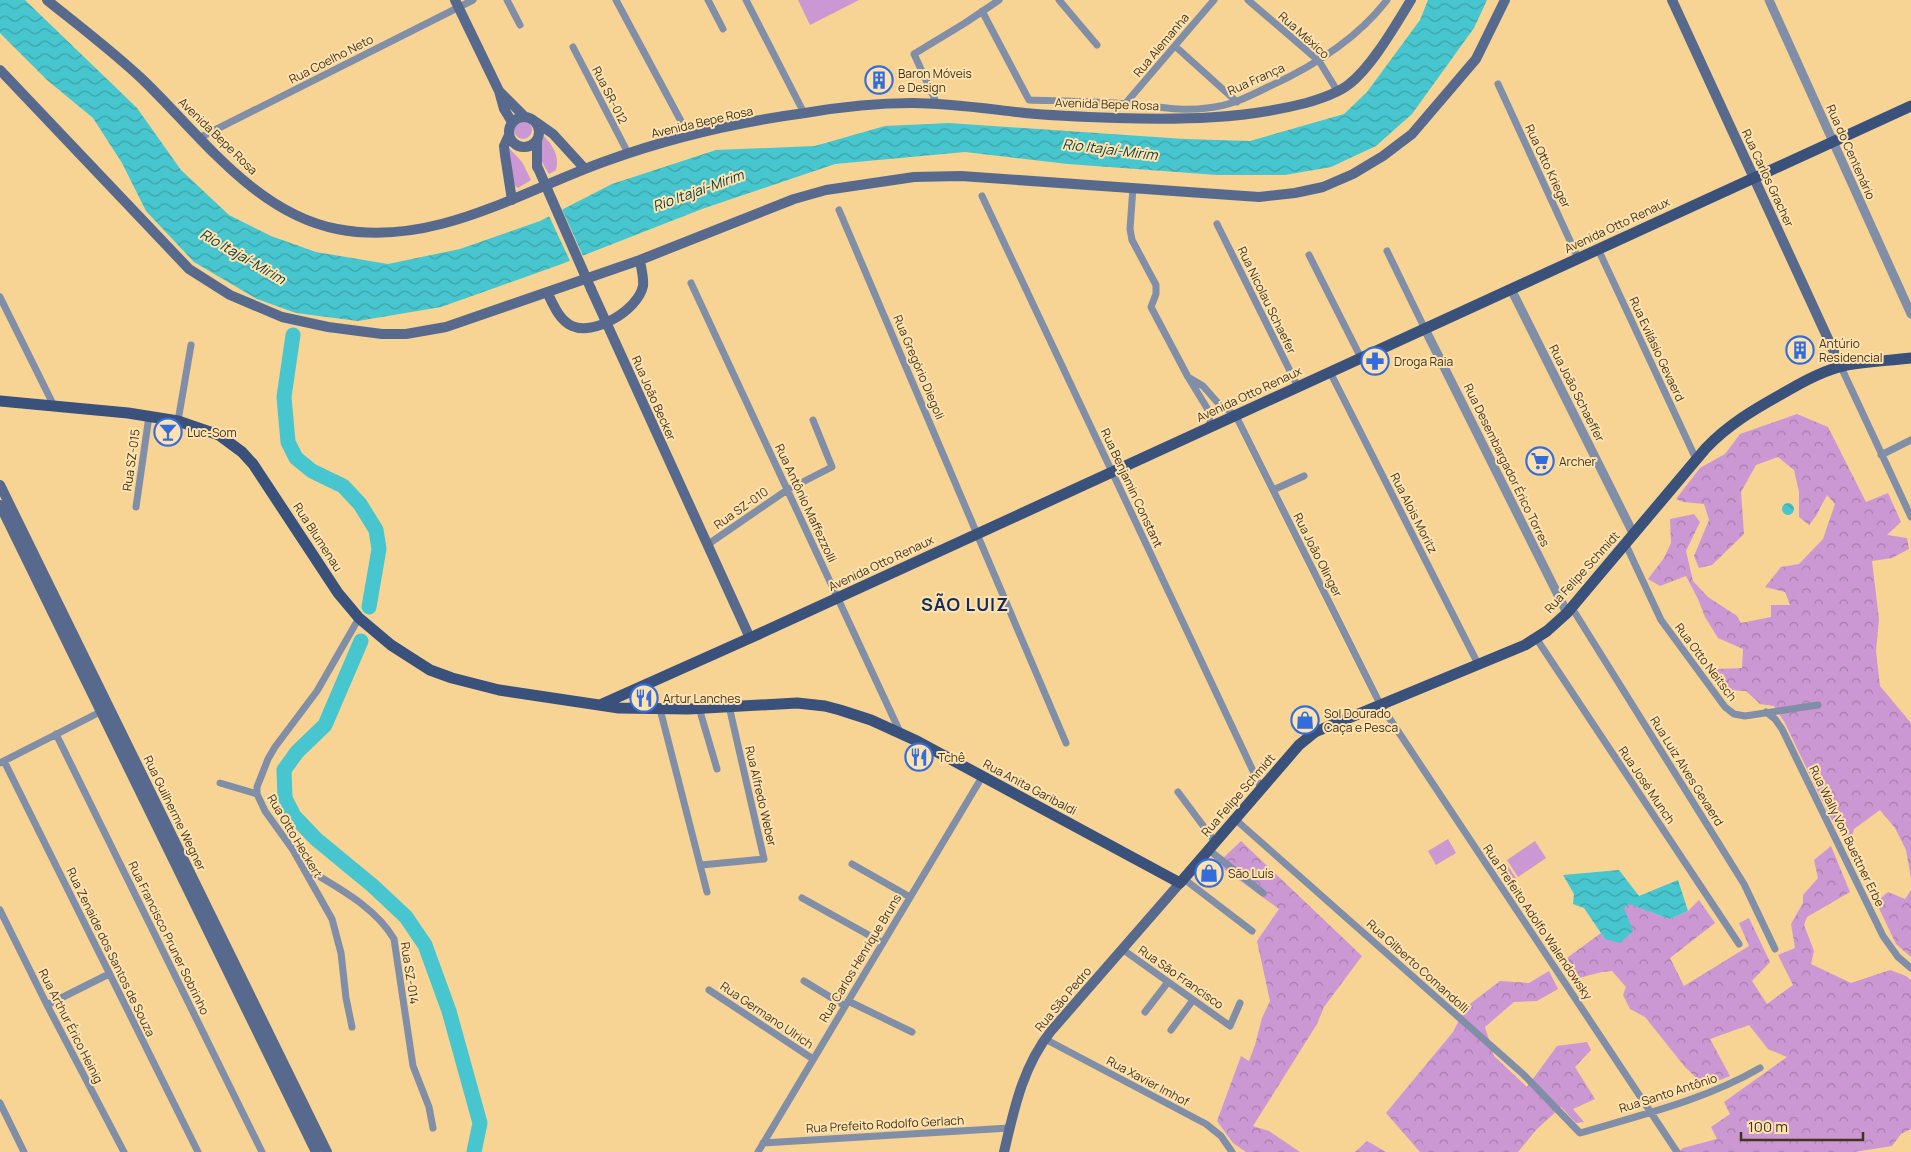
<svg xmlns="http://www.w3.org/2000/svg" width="1911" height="1152" font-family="Manrope,sans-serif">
  <defs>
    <pattern id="forest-crowns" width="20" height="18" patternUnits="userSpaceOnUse" patternTransform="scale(1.25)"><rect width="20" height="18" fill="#cb98d3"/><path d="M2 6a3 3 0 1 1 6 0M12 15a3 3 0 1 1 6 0" fill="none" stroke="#a67daa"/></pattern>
    <pattern id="water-waves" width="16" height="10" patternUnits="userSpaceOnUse" patternTransform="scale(1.25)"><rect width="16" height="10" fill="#47c6cf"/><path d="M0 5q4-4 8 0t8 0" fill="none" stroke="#3da2a7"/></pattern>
  </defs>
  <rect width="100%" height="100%" fill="#f7d394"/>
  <path fill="#cb98d3" d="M798 0H859L810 25Z
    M514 130a9 9 0 1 1 18 0a9 9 0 1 1-18 0Z
    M542 134C552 145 560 154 556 170L549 174 542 162Z
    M507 146 522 162 531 180 518 188 513 184Z
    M1448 839 1456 853 1436 865 1428 851Z
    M1535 841 1546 858 1518 877 1507 860Z
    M1505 862 1516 878 1511 881 1501 865Z"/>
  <path fill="url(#forest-crowns)" d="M1797 414 1828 427 1866 502 1888 493 1901 522 1887 535 1907 538 1909 549 1892 558 1872 561 1879 619 1876 651 1880 686 1911 723V878L1906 850 1895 828 1880 810 1854 829 1849 847 1829 815 1785 723 1774 706 1760 704 1746 691 1726 690 1715 669 1742 668 1743 649 1718 638 1705 617 1698 599 1686 576 1660 586 1648 579 1664 558 1671 543 1670 519 1694 514 1700 522 1686 551 1693 581 1708 597 1737 616 1741 623 1771 617V605H1790L1785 592 1765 587 1781 567 1799 564 1823 539 1835 504 1827 495 1816 516 1809 525 1799 517V492L1794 470 1778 457 1756 465 1741 492 1744 534 1712 565 1699 568 1694 556 1709 520 1704 504 1683 502 1676 499 1700 468 1725 454 1740 434Z
    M1241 841 1362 956 1324 1007 1317 1024 1253 1126 1269 1131 1300 1152H1246L1233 1143 1217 1121 1241 1056 1249 1061 1255 1045 1262 1018 1270 1001 1257 941 1279 909 1217 864Z
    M1831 846 1850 892 1807 917 1804 925 1814 951 1811 964 1851 983 1890 970 1906 976 1911 980V1129L1901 1134 1892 1146 1854 1152H1679L1683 1148 1717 1139 1711 1127 1730 1114 1724 1102 1787 1057 1768 1049 1749 1025 1710 1039 1730 1076 1705 1086 1685 1067 1645 1017 1630 1009 1623 995 1626 987 1612 971 1602 972 1579 978 1567 958 1601 933 1605 939 1624 907 1630 904 1670 919 1688 911 1699 900 1715 923 1670 958 1684 986 1749 946 1739 923 1749 918 1770 962 1752 981 1767 1004 1793 985 1778 955 1795 948 1791 924 1803 903V895L1818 878 1814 860Z
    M1911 890V957L1896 944 1876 902 1888 892 1905 899Z
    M1549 971 1558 989 1537 1001 1514 1002 1485 1027 1494 1056 1527 1087 1557 1046 1587 1042 1591 1050 1575 1067 1595 1099 1573 1109 1584 1122 1576 1123 1561 1107 1536 1130 1518 1152H1420L1386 1113 1453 1032 1466 1007 1500 981 1529 983Z
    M1367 1141 1386 1152H1355Z"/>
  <path fill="url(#water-waves)" d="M0 0H25L137 108 181 170 229 215 271 236 316 252 388 264 460 249 540 221 612 184 716 150 815 146 885 126 949 123 1185 139 1250 141 1344 114 1367 92 1420 20 1428 0H1487L1474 28 1412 114 1376 146 1331 167 1285 175H1217L1068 164 965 152 835 164 702 209 559 265 441 307 358 321 296 313 257 299 194 262 146 211 122 163 93 118 47 80 0 33Z
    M1782 509a6 6 0 1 1 12 0a6 6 0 1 1-12 0Z
    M1619 870 1639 896 1678 880 1688 911 1670 919 1629 904 1624 908 1633 931 1620 943 1605 939 1584 908 1573 904 1574 894 1563 875Z"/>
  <path fill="#f7d394" d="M561 207 584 258 571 263 548 214Z"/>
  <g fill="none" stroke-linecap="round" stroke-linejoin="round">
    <path stroke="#47c6cf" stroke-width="15" d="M293 335 284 397 288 442 296 458 312 471 343 486 360 504 376 530 379 549 369 607
      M361 641 325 725 297 752 284 770 285 798 294 816 316 839 373 886 406 917 425 945 449 1011 480 1123 474 1152"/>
    <path stroke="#818ea7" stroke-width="7" d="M507 0 520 25
      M616 0 689 136
      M708 0 723 29
      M746 0 804 113
      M1059 0 1097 45
      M1248 0 1319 61 1338 92
      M982 11 1029 100C1062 101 1095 101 1128 104 1154 106 1181 112 1207 108 1230 106 1248 97 1268 87 1312 67 1357 39 1387 0
      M1175 46 1237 102
      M573 47 628 153
      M1498 84 1578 258
      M937 104 914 54 965 23 999 0
      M1125 104 1214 0
      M199 138 473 0
      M1133 187 1130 229 1132 240 1156 285V294L1151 307 1188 377 1207 408 1211 427
      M982 196 1262 790
      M839 210 1066 743
      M1217 224 1298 387
      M1598 249 1696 459
      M1387 251 1425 329
      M1309 255 1361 358
      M691 283 900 732
      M0 297 54 406
      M1841 367 1911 517
      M1330 372 1478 664
      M1188 377 1203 386 1218 403 1236 416 1380 704 1677 1152
      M178 421 191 345
      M1881 455 1911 440
      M1273 490 1304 476
      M136 507 149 416
      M707 545 787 490 832 467 813 420
      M1626 545 1661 620 1725 707 1734 714 1745 716 1818 705
      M1572 608 1744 884 1775 949
      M1536 638 1739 944
      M699 708 717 769
      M660 709 707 892
      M1766 712 1775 719 1782 729 1883 936 1898 957 1911 968
      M56 734 262 1152
      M4 761 198 1152
      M0 763 104 710
      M220 783 257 794
      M1178 792 1216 843
      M1236 820 1524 1075 1580 1133C1641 1115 1705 1100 1760 1068
      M1209 850 1263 893
      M852 864 910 897
      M701 865 764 859 729 706
      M302 866C334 886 374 905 394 939L413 1066 429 1107 433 1128
      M1184 879 1252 931
      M802 898 883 943
      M0 910 47 1005 124 1152
      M1122 949 1230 1026 1240 1003
      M804 981 845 1006
      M709 990 813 1059
      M848 1001 912 1032
      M47 1005 109 974
      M1145 1012 1168 982
      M352 1027 346 998 341 953 332 919 293 850 265 811 257 794V787L268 759 275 747 317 691 359 618
      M1171 1030 1193 1000
      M1045 1039 1206 1124 1221 1136 1232 1152
      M0 1103 24 1152
      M763 1143 1009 1128
      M758 1152 982 777"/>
    <path stroke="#818ea7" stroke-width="9" d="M1769 0 1911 314
      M1511 289 1634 535
      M1425 329 1567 613"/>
    <path stroke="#576a8e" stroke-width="10" d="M47 0C78 25 111 50 141 78 198 132 254 213 337 229 433 248 519 192 606 161 669 138 738 122 805 113 840 107 877 103 912 103 950 103 988 109 1025 113 1056 116 1086 117 1117 118 1181 120 1244 119 1306 103 1320 99 1336 94 1348 85 1371 68 1395 26 1411 0
      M455 0 499 91 504 109 512 122
      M1672 0 1841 367
      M0 70 189 269 230 295 282 317 328 327 382 334H406L446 327 640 260 794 199 826 190 914 177 961 176 1259 197 1295 193 1323 187 1353 174 1383 156 1412 134 1476 59 1505 0
      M499 91 525 117
      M509 132a15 15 0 1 1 30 0a15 15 0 1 1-30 0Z
      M536 122 553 134 585 169
      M509 135 504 146 505 155 512 200
      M537 140V167
      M591 289 750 638
      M547 292C553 304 559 320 572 326 594 336 638 310 643 286 644 278 641 268 640 260
      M0 485 327 1152
      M0 505 316 1152
      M1004 1152C1014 1109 1023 1066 1051 1031L1180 883"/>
    <path stroke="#39517b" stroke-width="11" d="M0 401 128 413 178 421 219 435 242 452 253 464 338 593 359 618 391 645 430 670 452 678 499 690 619 708 688 709 797 703 825 706 840 710 871 720 917 741 1180 883 1299 745 1315 732 1525 645 1547 631 1567 613 1706 448C1728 425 1753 410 1780 395 1799 384 1818 373 1839 367 1862 361 1888 361 1911 358
      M600 705 750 638 1911 106"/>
    <path stroke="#576a8e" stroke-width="10" d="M538 168 591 289"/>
  </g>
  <defs>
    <g id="building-ring" transform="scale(1.4375)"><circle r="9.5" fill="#fee2b0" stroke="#336ddb" stroke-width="1.5"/><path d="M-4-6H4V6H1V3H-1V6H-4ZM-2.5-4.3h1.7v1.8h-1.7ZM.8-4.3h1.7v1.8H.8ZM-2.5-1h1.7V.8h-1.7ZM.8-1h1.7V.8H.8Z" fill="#336ddb"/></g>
    <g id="pharmacy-ring" transform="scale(1.4375)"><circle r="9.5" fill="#fee2b0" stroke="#336ddb" stroke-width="1.5"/><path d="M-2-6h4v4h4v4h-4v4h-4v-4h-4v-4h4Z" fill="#336ddb"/></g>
    <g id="bar-ring" transform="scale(1.4375)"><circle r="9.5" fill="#fee2b0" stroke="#336ddb" stroke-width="1.5"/><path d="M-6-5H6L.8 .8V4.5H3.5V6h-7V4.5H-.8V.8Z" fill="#336ddb"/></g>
    <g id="supermarket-ring" transform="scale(1.4375)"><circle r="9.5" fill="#fee2b0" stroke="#336ddb" stroke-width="1.5"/><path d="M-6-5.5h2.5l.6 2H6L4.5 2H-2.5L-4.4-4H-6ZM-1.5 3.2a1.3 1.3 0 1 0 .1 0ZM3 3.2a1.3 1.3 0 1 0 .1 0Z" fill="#336ddb"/></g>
    <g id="restaurant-ring" transform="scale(1.4375)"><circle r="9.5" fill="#fee2b0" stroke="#336ddb" stroke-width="1.5"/><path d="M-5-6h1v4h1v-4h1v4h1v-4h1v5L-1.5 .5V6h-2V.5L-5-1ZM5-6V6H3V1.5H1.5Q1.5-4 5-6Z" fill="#336ddb"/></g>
    <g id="shop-ring" transform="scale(1.4375)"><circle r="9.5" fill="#fee2b0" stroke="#336ddb" stroke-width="1.5"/><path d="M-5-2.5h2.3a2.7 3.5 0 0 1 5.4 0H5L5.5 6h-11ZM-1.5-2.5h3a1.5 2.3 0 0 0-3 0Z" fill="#336ddb"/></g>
  </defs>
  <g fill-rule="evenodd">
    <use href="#building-ring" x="879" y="80"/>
    <use href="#building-ring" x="1800" y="350"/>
    <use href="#pharmacy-ring" x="1375" y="361"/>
    <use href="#bar-ring" x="168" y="432"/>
    <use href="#supermarket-ring" x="1540" y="461"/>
    <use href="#restaurant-ring" x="644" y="698"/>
    <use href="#shop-ring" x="1305" y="720"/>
    <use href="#restaurant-ring" x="919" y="757"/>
    <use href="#shop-ring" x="1209" y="873"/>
  </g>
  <g text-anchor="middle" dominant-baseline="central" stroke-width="4" stroke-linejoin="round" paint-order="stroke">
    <g font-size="12" fill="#42341a" stroke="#fee2b0">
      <text transform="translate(1304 35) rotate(42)">Rua México</text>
      <text transform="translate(1161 45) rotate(-50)">Rua Alemanha</text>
      <text transform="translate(331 59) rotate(-27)">Rua Coelho Neto</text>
      <text transform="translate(1256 79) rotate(-24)">Rua França</text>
      <text transform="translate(610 95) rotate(63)">Rua SR-012</text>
      <text transform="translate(1107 104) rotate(2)">Avenida Bepe Rosa</text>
      <text transform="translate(702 122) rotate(-13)">Avenida Bepe Rosa</text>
      <text transform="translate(218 136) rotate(44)">Avenida Bepe Rosa</text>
      <text transform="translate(1851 152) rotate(66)">Rua do Centenário</text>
      <text transform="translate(1548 166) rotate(65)">Rua Otto Krieger</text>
      <text transform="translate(1768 178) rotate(65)">Rua Carlos Gracher</text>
      <text transform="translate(1617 225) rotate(-25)">Avenida Otto Renaux</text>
      <text transform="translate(1267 300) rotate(64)">Rua Nicolau Schaefer</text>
      <text transform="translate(1657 349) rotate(65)">Rua Evilásio Gevaerd</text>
      <text transform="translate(919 367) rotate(67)">Rua Gregório Diegoli</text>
      <text transform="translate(1577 393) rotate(63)">Rua João Schaeffer</text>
      <text transform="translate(1249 394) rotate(-25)">Avenida Otto Renaux</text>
      <text transform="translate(654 398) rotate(66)">Rua João Becker</text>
      <text transform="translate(131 460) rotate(-82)">Rua SZ-015</text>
      <text transform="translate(1507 465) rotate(64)">Rua Desembargador Érico Torres</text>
      <text transform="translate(1132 488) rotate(65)">Rua Benjamin Constant</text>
      <text transform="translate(806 503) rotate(65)">Rua Antônio Maffezzolli</text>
      <text transform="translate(741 508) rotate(-35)">Rua SZ-010</text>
      <text transform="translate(1414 513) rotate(63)">Rua Alois Moritz</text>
      <text transform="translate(318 537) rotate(57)">Rua Blumenau</text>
      <text transform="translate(1318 555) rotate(63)">Rua João Olinger</text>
      <text transform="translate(881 563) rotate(-25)">Avenida Otto Renaux</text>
      <text transform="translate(1582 572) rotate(-48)">Rua Felipe Schmidt</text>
      <text transform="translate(1706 662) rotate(53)">Rua Otto Neitsch</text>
      <text transform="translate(1687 771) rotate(58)">Rua Luiz Alves Gevaerd</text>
      <text transform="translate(1647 785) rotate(56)">Rua José Munch</text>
      <text transform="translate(1030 787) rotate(28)">Rua Anita Garibaldi</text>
      <text transform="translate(1238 795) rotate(-49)">Rua Felipe Schmidt</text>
      <text transform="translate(761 796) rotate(77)">Rua Alfredo Weber</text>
      <text transform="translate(175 813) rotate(64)">Rua Guilherme Wegner</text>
      <text transform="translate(295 836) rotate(59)">Rua Otto Heckert</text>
      <text transform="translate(1847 836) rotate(64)">Rua Wally Von Buettner Erbe</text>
      <text transform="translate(1538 922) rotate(56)">Rua Prefeito Adolfo Walendowsky</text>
      <text transform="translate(169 938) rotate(64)">Rua Francisco Pruner Sobrinho</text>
      <text transform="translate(111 952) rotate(64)">Rua Zenaide dos Santos de Souza</text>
      <text transform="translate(860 958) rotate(-59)">Rua Carlos Henrique Bruns</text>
      <text transform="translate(1418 966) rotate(42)">Rua Gilberto Comandolli</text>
      <text transform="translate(410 973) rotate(81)">Rua SZ-014</text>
      <text transform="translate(1181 977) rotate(35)">Rua São Francisco</text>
      <text transform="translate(1063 999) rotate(-50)">Rua São Pedro</text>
      <text transform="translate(767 1015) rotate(34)">Rua Germano Ulrich</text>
      <text transform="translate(71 1026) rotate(63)">Rua Arthur Érico Heinig</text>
      <text transform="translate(1148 1081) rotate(28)">Rua Xavier Imhof</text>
      <text transform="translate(1668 1093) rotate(-18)">Rua Santo Antônio</text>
      <text transform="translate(885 1124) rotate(-3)">Rua Prefeito Rodolfo Gerlach</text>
    </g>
    <g font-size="12" fill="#42341a" stroke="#fee2b0" text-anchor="start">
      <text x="898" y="73">Baron Móveis<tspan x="898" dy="14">e Design</tspan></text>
      <text x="1819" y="343">Antúrio<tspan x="1819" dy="14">Residencial</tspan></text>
      <text x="1394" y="361">Droga Raia</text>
      <text x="187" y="432">Luc-Som</text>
      <text x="1559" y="461">Archer</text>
      <text x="663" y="698">Artur Lanches</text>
      <text x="1324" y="713">Sol Dourado<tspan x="1324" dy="14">Caça e Pesca</tspan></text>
      <text x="938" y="757">Tchê</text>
      <text x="1228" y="873">São Luís</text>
    </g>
    <g font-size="14" font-style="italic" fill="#003c40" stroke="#fee2b0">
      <text transform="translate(1110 149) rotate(7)">Rio Itajaí-Mirim</text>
      <text transform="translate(698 190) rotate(-20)">Rio Itajaí-Mirim</text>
      <text transform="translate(243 256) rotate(30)">Rio Itajaí-Mirim</text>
    </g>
    <g font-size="18" font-weight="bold" letter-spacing="1" fill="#0f2b5f" stroke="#fee2b0">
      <text x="965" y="604">SÃO LUIZ</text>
    </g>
  </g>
  <path d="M1741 1132v8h122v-8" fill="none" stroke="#42341a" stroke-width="2.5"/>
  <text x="1748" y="1132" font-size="15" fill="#42341a" stroke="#fee2b0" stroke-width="4" paint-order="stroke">100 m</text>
</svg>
